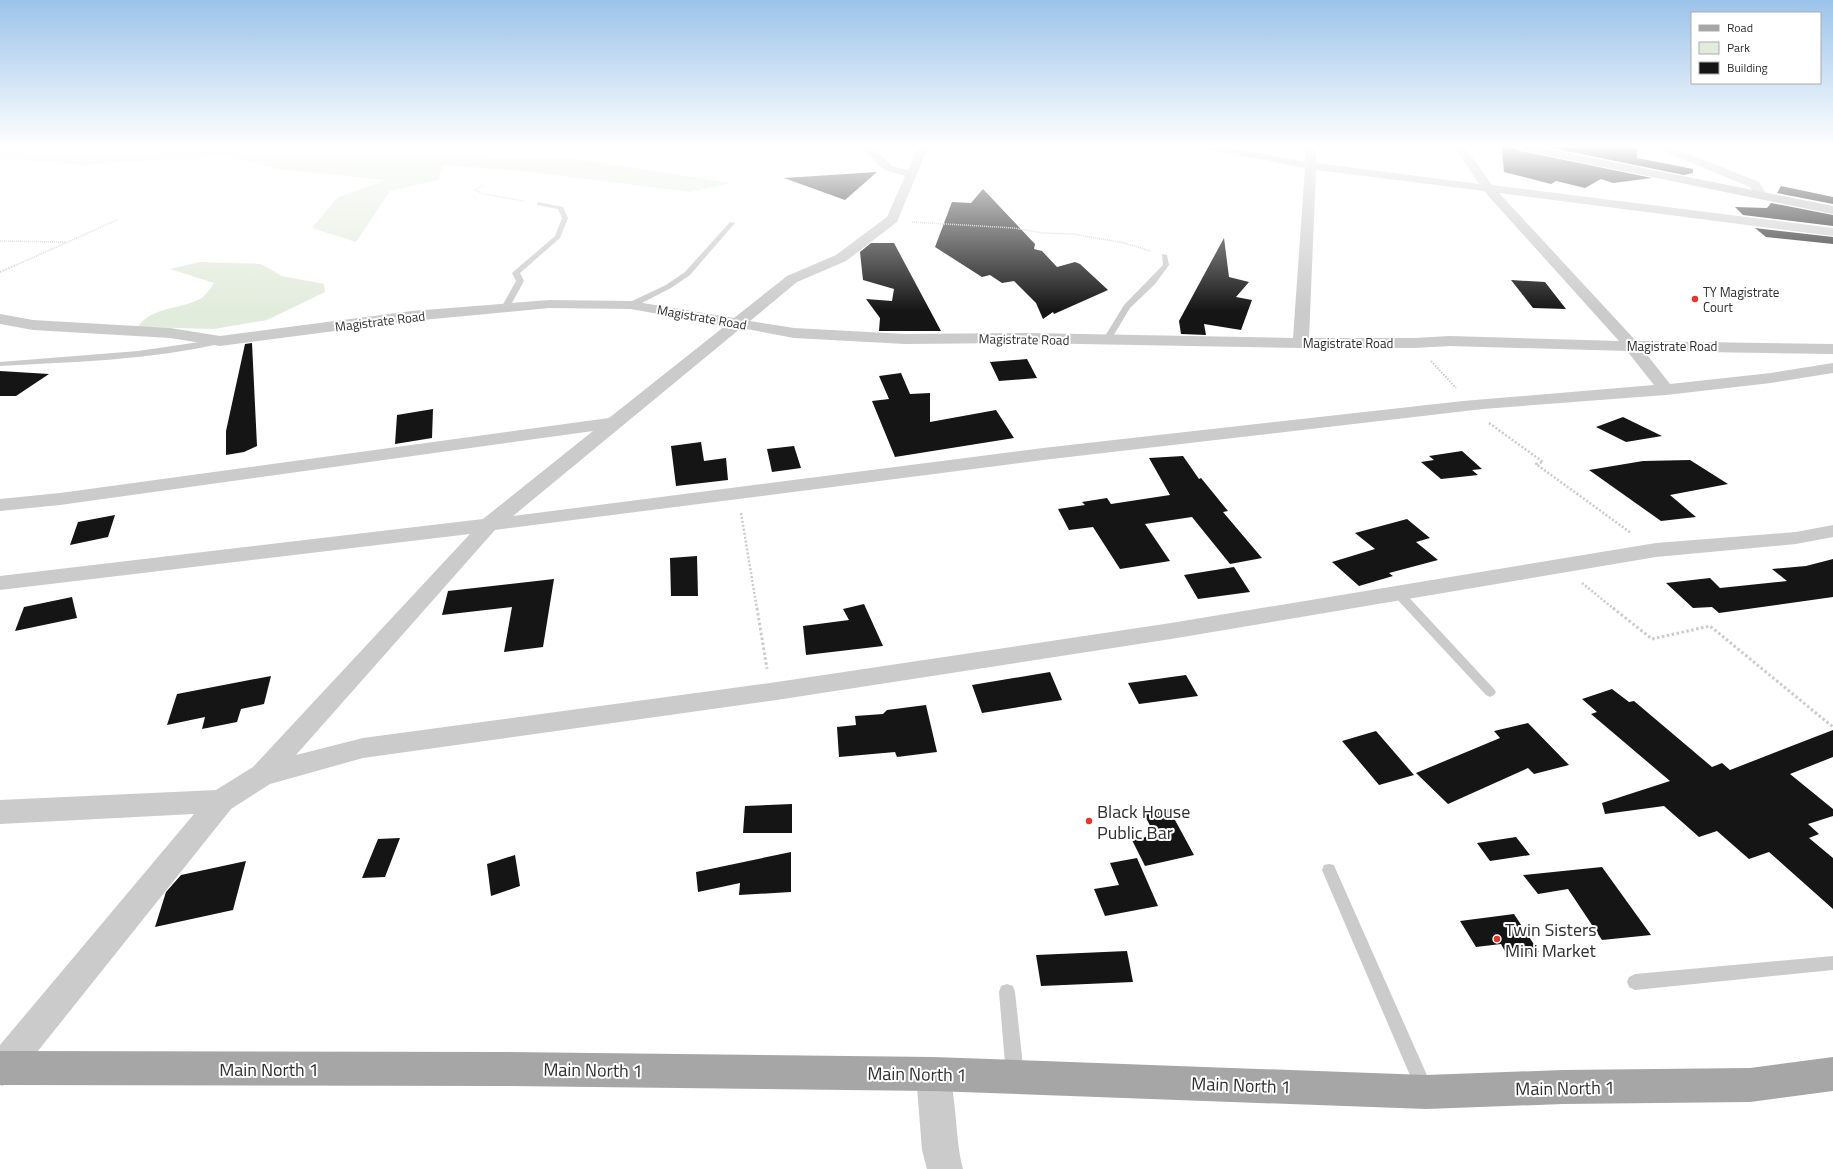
<svg xmlns="http://www.w3.org/2000/svg" width="1833" height="1169" font-family="'Titillium Web',sans-serif">
  <rect width="100%" height="100%" fill="#fff"/>
  <path fill="#e2ecdc" d="M0 147H466L483 157 576 159 731 183 690 192 522 171 444 165 438 180 390 191 356 242 312 228 338 197 386 180 278 169 225 156 81 165 0 158Z
    M200 262 261 264 282 276 324 284 325 292 267 320 214 329 138 327C150 307 182 309 200 299 205 296 211 288 214 283L170 269Z"/>
  <path fill="#151515" d="M1502 147H1514L1520 151 1652 178 1613 183 1601 179 1585 188 1556 181 1551 184 1504 172Z
    M1547 147H1637V158L1693 169V173L1684 175Z
    M877 172 845 200 784 178Z
    M1781 186 1833 197V204L1777 193Z
    M983 189 1035 244 1034 249 1042 251 1057 267 1075 262 1080 264 1108 290 1054 314 1053 312 1043 319 1036 303 1014 281 1002 283 990 275 982 277 935 247 952 202 971 203Z
    M1771 203 1833 215V226L1743 215 1735 207 1767 208Z
    M1755 228 1833 237V244L1766 237Z
    M1224 238 1229 277 1249 282 1236 297 1252 300 1241 330 1204 324 1206 335 1181 334 1179 321Z
    M871 243H894L941 331H879L880 318 866 299 892 301 894 289 863 280 860 252Z
    M1511 280 1545 282 1566 309 1533 308Z
    M252 343 257 446 244 452 226 455V431L245 344Z
    M1027 359 1037 378 999 381 990 362Z
    M0 371 49 374 16 396H0Z
    M901 373 910 394 930 393V422L996 410 1014 438 895 457 872 401 889 399 879 376Z
    M433 409 432 438 395 444 397 415Z
    M1623 417 1662 436 1626 442 1596 427Z
    M701 442 704 461 726 458 728 480 676 486 671 446Z
    M794 446 801 468 772 472 767 449Z
    M1462 451 1482 469 1472 470 1478 475 1441 479 1421 462 1434 460 1429 456Z
    M1183 456 1199 479 1201 478 1228 511 1223 512 1262 558 1230 564 1192 517 1145 524 1170 561 1120 569 1093 527 1069 530 1058 509 1085 505 1082 502 1107 498 1111 504 1170 495 1149 458Z
    M1690 460 1728 484 1670 495 1696 517 1661 521 1589 470 1643 461Z
    M115 515 108 537 70 545 78 522Z
    M1407 519 1430 538 1416 542 1438 560 1389 573 1393 576 1359 586 1332 562 1375 549 1355 533Z
    M697 556 698 596H671L670 558Z
    M1833 559V597L1719 613 1712 607 1693 608 1666 583 1710 578 1720 588 1787 581 1772 569 1806 566Z
    M1234 567 1250 592 1198 599 1184 575Z
    M554 579 543 647 504 652 512 607 442 615 448 591Z
    M72 597 77 618 15 631 24 607Z
    M864 604 883 646 806 655 803 626 849 620 843 609Z
    M1050 672 1062 700 982 713 972 685Z
    M1186 675 1198 696 1139 704 1128 683Z
    M271 676 264 704 241 709 237 722 202 729 205 717 167 725 177 694Z
    M1612 689 1629 702 1634 701 1712 767 1722 763 1730 770 1833 730V757L1790 774 1833 809V816L1808 824 1819 834 1809 838 1833 858V909L1769 852 1749 859 1717 831 1699 837 1664 806 1605 814 1602 803 1670 781 1591 714 1597 712 1582 699Z
    M926 705 937 752 897 757 895 752 839 757 837 727 856 725 855 716 883 714 887 710Z
    M1528 723 1569 765 1534 774 1528 768 1448 804 1416 773 1500 738 1494 731Z
    M1376 731 1414 775 1379 785 1342 741Z
    M792 804V833H743L745 806Z
    M1169 809 1194 855 1145 866 1132 840 1155 835 1144 814Z
    M1516 837 1530 855 1490 861 1477 843Z
    M400 838 385 877 362 878 378 839Z
    M791 852V892L739 895 740 883 698 892 696 872Z
    M515 855 520 886 491 896 487 864Z
    M1137 858 1158 906 1105 916 1094 889 1119 885 1110 863Z
    M246 861 233 910 155 927 166 892 181 875Z
    M1602 867 1651 935 1602 940 1568 889 1538 894 1523 875Z
    M1514 914 1539 952 1508 957 1501 944 1476 947 1460 921Z
    M1127 951 1133 982 1041 986 1036 955Z"/>
  <g fill="none" stroke-linecap="round" stroke-linejoin="round">
    <path stroke="#cbcbcb" stroke-width="1.5" stroke-dasharray="1 1" stroke-linecap="butt" d="M483 185 475 190 484 194 524 201
      M912 222 1014 228 1043 233 1073 234 1125 243 1150 251
      M0 241 65 242
      M14 266 117 220"/>
    <path stroke="#cbcbcb" stroke-width="2" stroke-dasharray="1.5 1.5" stroke-linecap="butt" d="M0 272 16 265
      M1431 361 1456 388"/>
    <path stroke="#cbcbcb" stroke-width="2.5" stroke-dasharray="2 2" stroke-linecap="butt" d="M1489 423 1543 462 1536 464 1631 533
      M741 513 757 609
      M1582 583 1614 609"/>
    <path stroke="#cbcbcb" stroke-width="3" stroke-dasharray="2.5 2.5" stroke-linecap="butt" d="M757 608 767 669
      M1613 608 1652 639 1710 626 1833 727"/>
    <path fill="#cbcbcb" fill-rule="evenodd" d="M539 202 563 207 568 218 560 238 520 273 524 281 508 310H502L501 308 516 281 512 273 555 236 562 218 558 209 537 205V203Z
      M730 222 735 223 690 275 671 288 634 307H628V303L666 285 685 272Z
      M1162 254 1167 255 1169 265 1155 284 1130 308 1109 343H1103L1102 341 1124 305 1163 265Z
      M220 339 224 341 223 343C151 360 74 362 0 366V362L138 351Z
      M1398 589 1402 590 1494 689 1496 692 1494 695 1490 697 1486 695 1394 596 1392 593 1394 590Z
      M1329 864 1334 865 1336 870 1430 1082 1433 1088 1430 1094 1424 1097 1418 1094 1322 870 1324 865Z
      M1833 956V970L1635 990 1629 987 1627 982 1629 977 1635 974Z
      M1007 984 1013 986 1015 992 1024 1075 1021 1081 1015 1084 1009 1081 1006 1075 999 992 1001 986Z"/>
    <path fill="#cbcbcb" fill-rule="evenodd" d="M861 147H873L892 166 908 170 917 147H928L897 222 846 261 797 282 750 321 794 328 905 334 1027 333 1293 338 1305 168 1209 150 1204 147H1228L1305 162V147H1315L1316 163 1479 184 1454 147H1465L1492 185 1833 228V236L1499 193 1636 341 1833 344V354L1644 351 1670 384 1771 373 1833 363V373L1771 383 1666 395 1483 409 1043 460 495 530 296 755 363 738 770 683 1171 623 1656 543 1796 532 1833 525V537L1796 544 1656 557 1171 639 770 701 363 758 270 784 231 809 14 1081 2 1086 0 1085V1045L194 814 0 824V800L216 790 253 767 470 534 0 590V576L483 519 593 431 60 505 0 511V499L60 493 609 418 725 326 631 309 549 308 412 321 220 346 170 338 33 330 0 324V314L33 320 170 328 220 336 412 311 549 300 631 301 734 318 787 276 836 255 887 217 905 176 884 170ZM1316 170 1484 191 1619 341 1450 336 1414 338H1309ZM741 328 794 338 905 344 1027 343 1301 348H1414L1450 346 1627 351 1654 385 1463 401 1043 448 513 516Z
      M1657 147H1672L1759 182 1767 195 1765 198H1757L1750 187 1658 149Z
      M933 1057 945 1062C958 1093 954 1135 963 1169H927L922 1150 916 1074 921 1062Z"/>
    <path fill="#b8b8b8" fill-rule="evenodd" d="M1515 147H1538L1833 206V214L1520 150Z"/>
    <path fill="#a6a6a6" fill-rule="evenodd" d="M0 1051 500 1052 933 1057 1426 1075 1563 1070 1750 1068 1833 1057V1091L1750 1102 1563 1104 1426 1109 933 1091 500 1086 0 1085Z"/>
  </g>
  <linearGradient id="sky" x2="0" y2="1"><stop stop-color="#9bc3ea"/><stop offset="0.47" stop-color="#fff"/><stop offset="1" stop-color="#fff" stop-opacity="0"/></linearGradient>
  <rect width="1833" height="311" fill="url(#sky)"/>
  <g fill="#e53730" stroke="#fff" stroke-width="1.5">
    <circle cx="1695" cy="299" r="4"/>
    <circle cx="1089" cy="821" r="4"/>
    <circle cx="1497" cy="939" r="4"/>
  </g>
  <g text-anchor="middle" dominant-baseline="central" stroke-width="4" stroke-linejoin="round" paint-order="stroke">
    <g font-size="13" fill="#2e2e2e" stroke="#fff" text-anchor="start">
      <text x="1703" y="292">TY Magistrate<tspan x="1703" dy="15">Court</tspan></text>
    </g>
    <g font-size="13" fill="#2e2e2e" stroke="#fff">
      <text transform="translate(702 317) rotate(10)">Magistrate Road</text>
      <text transform="translate(380 321) rotate(-7)">Magistrate Road</text>
      <text transform="translate(1024 339) rotate(1)">Magistrate Road</text>
      <text x="1348" y="343">Magistrate Road</text>
      <text x="1672" y="346">Magistrate Road</text>
    </g>
    <g font-size="18" fill="#2e2e2e" stroke="#fff" text-anchor="start">
      <text x="1097" y="811">Black House<tspan x="1097" dy="21">Public Bar</tspan></text>
      <text x="1505" y="929">Twin Sisters<tspan x="1505" dy="21">Mini Market</tspan></text>
    </g>
    <g font-size="18" fill="#2e2e2e" stroke="#fff">
      <text x="269" y="1069">Main North 1</text>
      <text transform="translate(593 1070) rotate(1)">Main North 1</text>
      <text transform="translate(917 1074) rotate(1)">Main North 1</text>
      <text transform="translate(1241 1085) rotate(2)">Main North 1</text>
      <text transform="translate(1565 1088) rotate(-1)">Main North 1</text>
    </g>
  </g>
  <rect x="1691" y="12" width="130" height="72" fill="#ffffff" stroke="#ababab"/>
  <rect x="1699" y="25" width="20" height="6" fill="#a6a6a6" stroke="#ababab"/>
  <text x="1727" y="32" font-size="12" fill="#2e2e2e">Road</text>
  <rect x="1699" y="42" width="20" height="12" fill="#e2ecdc" stroke="#ababab"/>
  <text x="1727" y="52" font-size="12" fill="#2e2e2e">Park</text>
  <rect x="1699" y="62" width="20" height="12" fill="#151515" stroke="#ababab"/>
  <text x="1727" y="72" font-size="12" fill="#2e2e2e">Building</text>
</svg>
